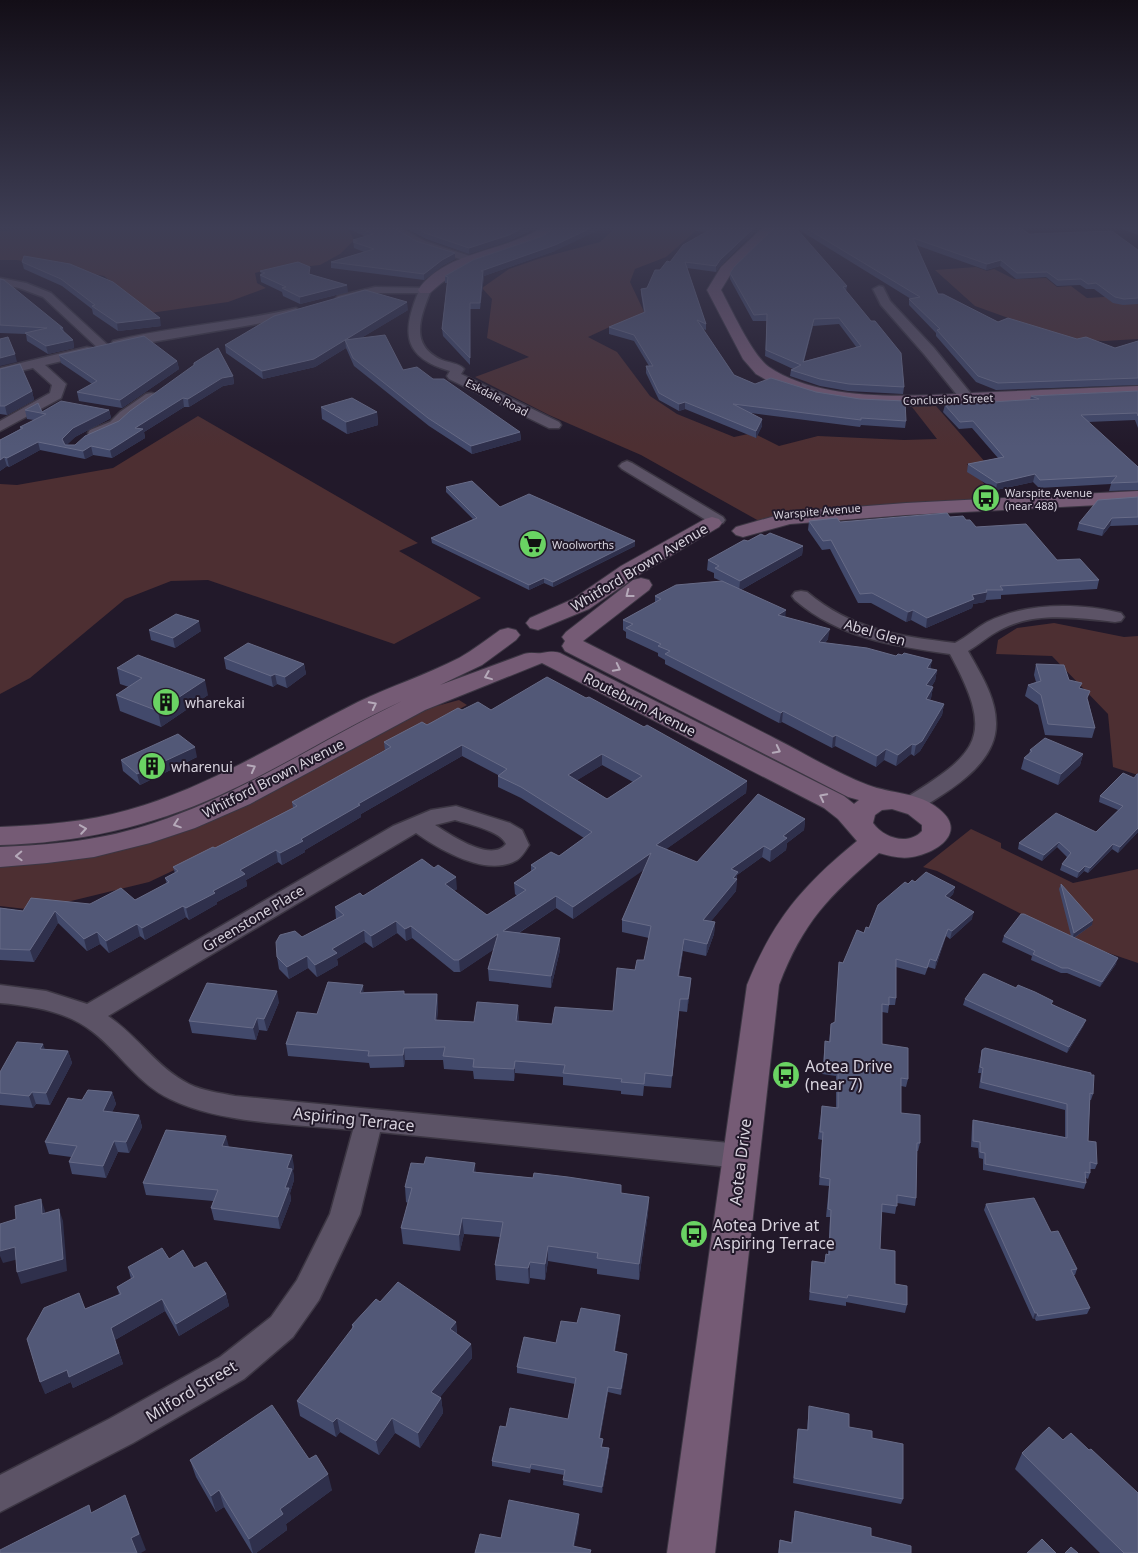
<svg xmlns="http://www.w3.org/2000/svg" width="1138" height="1553" font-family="'Noto Sans',sans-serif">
  <rect width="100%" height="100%" fill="#22192a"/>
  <path fill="#4d2f32" d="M44 228H348L354 240 340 254 320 265 301 267 288 264 255 273 257 283 266 288 228 302 150 313 104 276 17 260H0V231Z
    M615 228H699L666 257 635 269 630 282 646 316 616 324 588 337 617 352 650 396 677 414 734 437 753 433 779 446 818 436 904 440 937 439 912 407 936 406 986 463 967 464 999 501 759 521 641 455 549 415 475 377 529 357 487 338 492 299 482 288 509 269 541 258 600 242Z
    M976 267 987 271 994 269 1014 279 1046 278 1057 287 1071 286 1087 298 1138 295V339L1104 341 1066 339 975 306 935 270Z
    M198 416 418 543 399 551 481 598 394 644 208 580 171 581 125 599 30 678 0 694V484L17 485 113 468Z
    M1054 623 1124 637 1138 636V775L1113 767 1108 714 1052 656 996 654 998 640 1017 628Z
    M459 700 467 705 372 757 323 791 259 830 149 882 34 910 0 906V862L93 854 411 713Z
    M971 829 1001 843V848L1073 883 1138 869V963L1076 942 937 871 923 867Z"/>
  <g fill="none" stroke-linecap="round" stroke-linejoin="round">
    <g stroke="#3c3643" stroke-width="3">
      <path id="street" d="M387 228H401L425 241 476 258 477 260 472 263 417 245Z
        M0 278 26 283 51 293 110 347 104 351 100 350 43 297 19 288 0 284Z
        M879 286 883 287 890 301 934 348 972 395 974 398 972 401H962L924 354 881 305 873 289Z
        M375 287 429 288 431 290C420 318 409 345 442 360 449 363 459 363 464 369L461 374 559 422 561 425 559 428H549L449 379 447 376 450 371C404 358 401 334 418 293H375L342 302 336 298 338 296Z
        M296 308 302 312 300 315 251 325 117 348 111 344 113 341C173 326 235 323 296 308Z
        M87 347 92 348 93 351 92 354 45 365 66 384 61 398 0 431V421L50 393 52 385 33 368 0 376V368Z
        M151 393 156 394 158 397 156 400C140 411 109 441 90 436L88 433 90 430 110 422 120 412 146 394Z
        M627 461 632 463 723 517 725 520 723 523H711L622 469 619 466 622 463Z
        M801 591 807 592C852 630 899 636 955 643 967 637 976 628 987 622 1027 602 1079 603 1121 613L1124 617 1121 621 1115 622C1077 618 1035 611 1000 630 988 636 979 645 968 651 980 673 996 697 996 723 997 764 950 790 920 809L912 811 904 809 901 804 904 799C980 752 995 737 950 654 894 646 839 638 795 600L792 596 795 592Z
        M456 806 510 823 522 830 529 845C526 850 522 857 517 860 488 878 440 850 416 833L108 1016C138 1036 157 1068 189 1084 203 1091 220 1093 235 1096L740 1144 750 1148 754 1156 750 1164 740 1168 380 1132 360 1214 319 1300 293 1337 244 1379 133 1443 0 1512V1475L109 1419 220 1357 271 1317 297 1280 330 1214 353 1130C297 1124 220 1124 170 1099 138 1084 120 1053 93 1032 67 1011 32 1006 0 1003V985L46 991 87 1004 393 826 431 810ZM455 820C468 824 501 831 506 844 491 863 451 835 435 825Z"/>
    </g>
    <g stroke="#3c3643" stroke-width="2">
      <path id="secondary" d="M541 228H558C542 247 502 254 479 262 460 269 445 279 430 293H420L418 290C445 251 503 252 541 228Z
        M762 228H777L732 272 721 290C732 310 752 355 769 367 827 406 927 395 993 392 1042 390 1090 388 1138 386V396L911 406 859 404 816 397 772 383 756 374 743 359 707 290 721 267Z
        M1138 491V503L906 515 790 524 743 537 736 535 732 531 736 527 789 512 906 503Z
        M712 517 719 519 722 523 719 527 637 576 589 609 538 630 530 628 526 623 530 618 573 599 621 566 705 519Z
        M641 578 649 580 652 585 649 590 583 641C648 674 712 706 776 739 806 754 836 773 868 785 891 794 919 792 939 809 968 832 937 853 912 857 901 859 890 856 879 853 829 896 803 922 779 985L715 1553H667L747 985C773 920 803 885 857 841L838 819 824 808 542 663 425 710 250 804 195 828 150 843 94 857 47 863 0 867V847C52 845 104 840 154 823 241 794 320 741 402 701 340 729 283 767 220 795 150 827 77 843 0 845V827C43 825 87 822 128 810 210 787 282 740 358 702 391 686 426 675 459 658 473 650 486 640 500 630L508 628 516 630 520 635 516 640 482 665 440 685 524 654C531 652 536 654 542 653 549 652 552 651 560 653L844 796 854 804 859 800 848 797 565 651 562 646 565 641 562 637 566 632 633 580ZM892 809 908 814 922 825V831C908 846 884 838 873 823L875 815 882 810Z"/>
    </g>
    <use href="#street" fill="#5c5366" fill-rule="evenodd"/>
    <use href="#secondary" fill="#755b75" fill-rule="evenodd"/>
  </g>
  <path fill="#42496b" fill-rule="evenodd" d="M347 228H394L416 241 455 253V259L442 266 424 280 331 268V262L364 252 354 248 353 240 366 237Z
    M405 228H536L509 241 469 254 426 239Z
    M696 228H759L720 266 716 272 687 268 706 324V330L703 329 734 375 755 384 906 421 905 428 861 425 860 427 751 413 762 426 756 438 685 409 679 411 659 400 646 373V366H649L634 341 609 334V327L644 313 641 294V289L647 288 660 270 706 232 696 231Z
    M796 228H1020L1029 234 1138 250V304L1123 305 1113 303 1094 289H1086L1080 285 1057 286 1046 277 1016 279 1000 266 986 270 916 245 938 294 998 322 1115 348 1138 341V385L996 390 976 382 936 336V333L909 305V299H911Z
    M1119 228H1138V235Z
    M543 236 555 251 484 276 480 309H470V365L443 336 442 329 447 283H445V276Z
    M22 262 113 282 161 326 118 331 93 314 92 309 62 286 24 269Z
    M260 271 311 274 348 292 300 304 283 296 282 292 261 282 260 275 261 274Z
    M730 273 847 286 846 291 904 387 903 394 848 391 820 386 790 376 791 370 793 369 765 356 767 321H753L730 279ZM839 324 857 348 804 361 813 326Z
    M0 279 63 328 64 332 73 340 74 348 48 354 27 341 26 334 0 333Z
    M408 310 361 338 403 370 433 379 520 432 521 440 472 454 429 426 354 366 346 348 315 367 263 379 226 353 225 345Z
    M59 355 177 361 179 369 122 408 79 401 77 392 92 384 61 363Z
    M0 369 32 391 34 400 7 415 0 414Z
    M233 376 234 384 223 386 189 407H184L144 432 145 438 112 458 93 455 85 459 40 450 9 467 7 466 0 471V440L20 429V427L34 420 27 419 25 410 42 412 109 410 111 418 75 437 66 445H75Z
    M1138 391V428L1135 420 1088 422 1138 467V490L1109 491 1111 484 1039 488 1033 482 996 490 967 472 968 464 998 458 972 428 959 429 943 412 945 405 1030 400 1031 396Z
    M321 407 377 412 378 425 347 434 322 419Z
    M446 487 500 507 635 541V546L553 587 544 583 529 590 432 543 431 538 473 519 446 492Z
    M1138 497V525L1110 526 1102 536 1077 530 1079 523Z
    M950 517 966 520 976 527 1057 560 1099 580 1097 589 1001 595V599L986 600 985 602 973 604 972 608 926 628 911 620 906 622 871 603H858L830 549 822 550 808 530 809 521 840 522Z
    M765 536 803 546 802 555 741 590 786 617 828 639 825 643 896 656 902 655 932 660 930 669 937 670 935 681 931 687H933L931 698 930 700 944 704 942 715 920 751 914 756 911 754 896 766 884 760 876 767 835 746 832 748 782 722 779 723 665 664V660L658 656V653L626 638V632L623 630V620L655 603V596L721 581 714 578V573L707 570 708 560 748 541Z
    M149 630 201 631 175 648 151 640Z
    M224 658 304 664 306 674 287 688 277 684 273 687 226 669Z
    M1036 664 1069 680 1080 688 1088 700 1095 728 1092 738 1045 735 1038 705 1025 696 1028 685 1036 682 1034 675Z
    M117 668 208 695 161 727 120 711 116 695 129 687 120 684Z
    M586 698 644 727 747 781 746 793 666 849 697 862 805 819 804 830 787 843 786 850 770 862 762 857 737 875 736 891 711 921 715 922 714 934 706 956 683 951 679 976 691 978 690 990 687 1012 679 1011 671 1088 644 1086 643 1096 621 1094V1091L563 1085V1077L515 1073 514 1081 474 1079 473 1071 444 1069 443 1060H405L404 1067 370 1068 369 1063 288 1056 286 1044 317 1014 364 992 404 991V994H437L438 1006 437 1020 474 1022 519 1017 518 1021 552 1024 613 1011 635 970 644 960 649 938 622 932V920L644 869 573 919 556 908 519 933 560 950 551 988 489 981 488 969 494 949 460 972H454L412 938 406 941 397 933 373 948 365 942 337 959 338 965 317 977 308 968 289 979 279 969 277 957 302 937 336 919 335 907 363 896 457 889 454 891 487 915 517 896 515 894 514 883 531 871V865L559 856 584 838 521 798 498 787V775L462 756 361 814V817L305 850V852L282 865 278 862 246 880 247 886 217 902V904L189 920 186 917 145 940 140 936 109 953 100 944 87 951 58 923 34 962 0 960V908L23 911 135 900 167 884 165 878 175 873 173 867 215 848 293 808 292 802 385 751 384 742 462 710H491ZM602 765 633 782 607 799 577 780Z
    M1030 750 1083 754 1080 765 1058 785 1021 769 1024 758 1029 754Z
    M197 757 140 785 123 771 121 760Z
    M1138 774V832L1118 853 1112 849 1088 873 1084 871 1077 878 1060 870 1062 864 1067 857 1057 847 1042 861 1018 849 1019 843 1096 832 1118 810 1099 802 1100 796 1134 778Z
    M915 882 955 887 953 894 949 898 972 919 950 939 946 936 935 969 928 967 925 975 896 967V998L895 1005H889L888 1013 882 1012V1044L908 1079 906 1087 901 1086V1113L920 1143 918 1151H917L916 1198 915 1206 897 1203 895 1214 882 1212 880 1249 895 1284 907 1305 905 1313 846 1302V1306L809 1300 812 1261 824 1263 826 1254 828 1255 830 1217H826L829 1186 819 1185 822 1140 818 1139 822 1106 836 1108V1076L822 1074 825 1041 829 1042 831 1024 835 1022 839 962 843 963 864 933 908 884Z
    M1061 884 1092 925 1074 938 1116 964 1100 987 1067 973H1061L1031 960 1032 956 1002 942 1004 936H1071L1059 889Z
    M965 999 1052 1004 1084 1025 1067 1053 963 1005Z
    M279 1002 267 1031 259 1030 256 1040 192 1033 189 1021Z
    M45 1049 68 1051 72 1063 50 1105 36 1104 33 1108 0 1105V1072Z
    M982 1050 1093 1094 1091 1100H1090L1088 1141 1097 1164 1095 1169H1090V1173L1088 1179 1086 1178V1183L1084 1189 983 1170V1159L979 1158 978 1148 971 1147 972 1126 973 1120 1065 1137V1110L979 1088 981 1073H978Z
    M112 1092 116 1104 112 1112 139 1115 142 1127 129 1153 118 1152 106 1178 72 1174 69 1162 71 1157 49 1154 45 1142 82 1100Z
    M228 1147 294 1166 293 1171 294 1180 290 1193 291 1200 280 1229 214 1220 211 1208 213 1201 146 1195 143 1183Z
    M424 1164 476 1172 533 1178 621 1185V1193L649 1197 648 1213 639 1280 597 1274V1269L548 1261 545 1280 530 1278 529 1284 496 1280 495 1265 500 1237 464 1234 460 1251 403 1244 401 1228 408 1203 406 1202 405 1187Z
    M986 1204 1051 1232 1077 1269 1075 1275H1073L1090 1308 1087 1314 1036 1321 1035 1319H1033L984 1210Z
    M169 1259 194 1268 226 1294 229 1306 179 1336 165 1311 115 1340 123 1364 73 1388 71 1382 45 1394 85 1309 119 1294 117 1287 131 1279 128 1267Z
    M380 1302 456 1322 457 1334 471 1344 472 1358 440 1397 441 1398 443 1413 420 1448 395 1433 379 1455 340 1432 336 1437 300 1416 297 1401 352 1329V1325Z
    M620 1320 615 1351 627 1354V1359L621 1395 608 1392 600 1438 603 1439 602 1447 609 1454 602 1493 563 1485 564 1475 531 1469 530 1473 492 1466V1461L506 1427 568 1419 575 1384 517 1373V1367L556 1343 577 1323Z
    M809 1406 849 1427 872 1438 903 1499 901 1504 793 1483 798 1429 807 1430Z
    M1063 1440 1089 1450 1138 1553H1100L1015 1469 1022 1453Z
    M309 1459 332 1490 286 1524 287 1530 256 1553H252L224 1507 216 1512 196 1477 190 1460Z
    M795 1511 871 1536 911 1553H778L780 1540 791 1542 793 1522Z"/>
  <path fill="#2f304c" d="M523 228H536L509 241 469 254V248Z
    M591 228H603L555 251 484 276 480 309 481 271Z
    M754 228H759L720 266 716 272V266L720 260Z
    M455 253V259L442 266 424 280V274L442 260Z
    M1001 260 1000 266 986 270 987 264Z
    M347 285 348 292 300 304V297Z
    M407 302 408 310 348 346 345 340 346 348 315 367 263 379 262 371Z
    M160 318 161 326 118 331 117 323Z
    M814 319 813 326 802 368 803 362Z
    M73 340 74 348 48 354 46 346Z
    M15 354 17 362 0 366V358Z
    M177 361 179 369 122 408 120 400Z
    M233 376 234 384 223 386 189 407 188 399 222 378Z
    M32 391 34 400 7 415 5 406Z
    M183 398 184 407 144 432 145 438 112 458 110 450 135 428Z
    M685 402V409L679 411V404Z
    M109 410 111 418 75 437 65 447 62 439 73 428Z
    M377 412 378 425 347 434 346 422Z
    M762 419V426L756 438V431Z
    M520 432 521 440 472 454 471 446Z
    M38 442 40 450 9 467 7 458Z
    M91 446 93 455 85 459 83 451Z
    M4 457 7 466 0 471V460Z
    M1035 474 1033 482 996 490 997 483Z
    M1112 518 1110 526 1102 536 1104 529Z
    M635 541V546L553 587V582Z
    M803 546 802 555 739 591 740 581Z
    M544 578V583L529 590V585Z
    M987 592 985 602 973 604 972 608 926 628 927 618 972 595Z
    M786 610 785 620 778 615Z
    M913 610 911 620 906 622 908 612Z
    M199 621 201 631 175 648 173 638Z
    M830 629 828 639 817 652 819 642Z
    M932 660 930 671 927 668Z
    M304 664 306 674 287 688 285 677Z
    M937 670 935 681 924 696 926 685Z
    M275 674 277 684 273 687 271 676Z
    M205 680 208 695 161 727 158 711Z
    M933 687 931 698 924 709 926 699Z
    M944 704 942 715 920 751 914 756 916 745Z
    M783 711 782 722 779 723 781 713Z
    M836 735 835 746 832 748 833 737Z
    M912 744 911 754 896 766 898 755Z
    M462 745V756L361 814V817L305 850V852L282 865 280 853 301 839 358 804Z
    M195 747 197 757 140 785 137 774Z
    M886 749 884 760 876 767 877 756Z
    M602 754V765L568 786V775Z
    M1083 754 1080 765 1058 785 1061 774Z
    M747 781 746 793 655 857 656 845Z
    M805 819 804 830 787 843 786 850 770 862 771 850 783 836Z
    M1138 828V832L1118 853 1120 847Z
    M1059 842 1057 847 1042 861 1044 855Z
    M1113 844 1112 849 1088 873 1090 868Z
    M764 846 762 857 737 875 736 891 703 931V920L731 869Z
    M276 850 278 862 246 880 247 886 217 902V904L189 920 186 908 213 891 240 870Z
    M651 853V865L573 919V907Z
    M1085 866 1084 871 1077 878 1079 872Z
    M456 877 457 889 446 896 445 884Z
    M955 887 953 894 943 903 945 896Z
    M556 896V908L503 943V931Z
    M183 906 186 917 145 940 142 928Z
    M55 911 58 923 34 962 30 950Z
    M974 912 972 919 950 939 952 931Z
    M1093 920 1092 925 1072 939 1074 933Z
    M396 921 397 933 373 948 371 936Z
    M715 922 714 934 706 956 707 944Z
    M137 924 140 936 109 953 106 941Z
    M411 926 412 938 406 941 405 929Z
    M948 929 946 936 935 969 936 961Z
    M364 930 365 942 337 959 338 965 317 977 315 965 332 949Z
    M97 932 100 944 87 951 84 939Z
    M498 934 499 946 460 972 459 960Z
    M560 938V950L551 988V976Z
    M684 939 683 951 677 988 678 976Z
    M307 956 308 968 289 979 287 967Z
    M1118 958 1116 964 1100 987 1102 982Z
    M691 978 690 990 687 1012 688 999Z
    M363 985 364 997 360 993Z
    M277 991 279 1002 267 1031 264 1019Z
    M437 994 438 1006 436 1032 435 1020Z
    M680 999 679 1011 671 1088 672 1076Z
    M518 1005 519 1017 516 1033V1021Z
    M257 1018 259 1030 256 1040 253 1028Z
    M1086 1020 1084 1025 1067 1053 1069 1047Z
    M43 1044 47 1055 40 1049Z
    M404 1048 405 1060 404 1067 403 1055Z
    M68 1051 72 1063 50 1105 46 1093Z
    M515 1061V1073L514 1081V1069Z
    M32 1092 36 1104 33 1108 29 1096Z
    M112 1092 116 1104 107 1123 103 1111Z
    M139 1115 142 1127 129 1153 126 1142Z
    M226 1136 229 1147 222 1146Z
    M114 1141 118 1152 106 1178 103 1166Z
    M292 1155 294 1166 293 1171 294 1180 290 1193 291 1200 280 1229 278 1217 285 1188 287 1168Z
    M475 1163 476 1178 473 1172Z
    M649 1197 648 1213 639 1280V1264Z
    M41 1199 45 1211 46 1226 42 1214Z
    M59 1209 63 1221 67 1271 21 1284 17 1272Z
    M462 1218 464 1234 460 1251 459 1235Z
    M548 1246V1261L545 1280V1264Z
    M15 1247 19 1259 3 1263 0 1256V1251Z
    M530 1262V1278L529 1284 528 1268Z
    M226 1294 229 1306 179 1336 176 1324Z
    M162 1299 165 1311 115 1340 111 1328Z
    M1035 1313H1037L1035 1319H1033Z
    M620 1315V1320L614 1357V1351Z
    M456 1322 457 1337 450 1329Z
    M471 1344 472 1358 432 1407 431 1392Z
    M119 1353 123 1364 73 1388 71 1382 45 1394 40 1382 67 1370Z
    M627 1354V1359L621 1395V1389Z
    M608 1387V1392L599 1443V1438Z
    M441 1398 443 1413 420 1448 418 1433Z
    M337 1418 340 1432 336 1437 333 1422Z
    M392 1418 395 1433 379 1455 376 1441Z
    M609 1448V1454L602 1493V1487Z
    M328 1474 332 1490 286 1524 287 1530 256 1553H253L249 1539 280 1509Z
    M219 1490 224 1507 216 1512 211 1496Z
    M125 1495 146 1550 141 1553H137L131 1538Z
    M579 1514V1523L573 1553V1546Z"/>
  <path fill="#525877" stroke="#676b87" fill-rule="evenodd" d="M360 228H394L416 241 455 253 442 260 424 274 331 262 374 249 353 242 357 241 353 240 373 234Z
    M416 228H523L509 235 469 248 425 233Z
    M554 228H591L555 245 481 271H483L480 303H470V358L442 329 448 277 445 276 473 260 543 236Z
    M713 228H754L720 260 716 266 685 262 706 324 697 320 734 375 755 384 771 378 816 392 860 399 905 401 906 421 861 418V420L733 404 762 419 756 431 685 402 679 404 659 393 646 366H653L634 335 609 327 645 312 641 289 647 288 655 270H660L667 261 670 262 683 245Z
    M774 228H796L847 286 843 287 871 321H875L901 353 904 387 849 384 820 379 791 370 801 365 766 350 767 314 754 315 730 273 734 267ZM839 318 861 346 803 362 814 319Z
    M806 228H1020L1029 234 1112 231 1138 250V298L1124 299 1115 297 1096 283 1088 284 1081 279 1058 280 1047 272 1017 273 1001 260 987 264 913 238 938 294H943L998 322 1008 318 1077 339 1086 337 1115 348 1138 341V378L998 383 978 376 937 330 940 329 909 299 920 297Z
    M24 256 70 264 113 282 160 318 117 323 92 306 95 305 61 279 22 262Z
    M298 262 310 267 309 274 347 285 300 297 282 288 286 287 260 275 265 273 260 271Z
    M0 279 4 280 63 328H60L73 340 46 346 25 333 47 328 0 325Z
    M365 290 407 302 314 359 262 371 225 345 274 316Z
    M385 335 403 370 417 367 433 379H444L520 432 471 446 428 418 353 358 345 340Z
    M144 336 177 361 120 400 77 392 97 381 59 355Z
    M8 337 15 354 0 358V339Z
    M218 348 233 376 222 378 188 399 183 398 135 428 143 429 110 450 91 446 83 451 38 442 7 458 4 457 0 460V440L23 428 20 427 46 414 25 410 38 403 42 412 61 401 109 410 73 428 62 439 65 445H75L85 436 119 421 130 411 194 365V363Z
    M20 364 32 391 5 406H0V369Z
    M1138 391V416L1137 413 1081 415 1138 467V482L1111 483 1117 476 1040 480 1035 474 997 483 968 464 1004 457 973 421 960 422 945 405 1039 399 1031 396Z
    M352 398 377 412 346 422 321 407Z
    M472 481 500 507 529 494 635 541 553 582 544 578 529 585 431 538 477 518 446 487Z
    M1138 497V517L1112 518 1104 529 1079 523 1098 500Z
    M947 513 950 517 963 516 966 520H970L976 527 1026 524 1057 560 1080 559 1099 580 1000 586 1003 590H986L987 592 972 595 974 599 927 618 913 610 908 612 872 593 860 594 831 540 823 541 809 521 837 518 840 522Z
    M770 533 803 546 740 581 715 568 719 566 708 560 744 540 748 541 761 534 765 536Z
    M722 581 786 610 778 615 830 629 819 642 867 648 896 656 898 654 902 655 904 653 932 660 927 668 937 670 926 685 933 687 926 699 944 704 922 741 916 745 912 744 898 755 886 749 877 756 836 735 833 737 783 711 781 713 665 654 670 651 658 646 661 644 626 628 633 624 623 620 661 599 655 596 676 585Z
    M176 614 199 621 173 638 149 630Z
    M248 643 304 664 285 677 275 674 271 676 224 658Z
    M138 655 205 680 158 711 116 695 142 678 117 668Z
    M1036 664 1064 665 1069 680 1082 683 1079 688 1090 691 1087 698 1095 728 1048 724 1041 695 1028 685 1041 681Z
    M547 677 586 698 589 697 644 727 647 725 747 781 656 845 697 862 758 794 805 819 783 836 787 838 771 850 764 846 731 869 738 872 733 878 737 879 703 920 715 922 707 944 684 939 678 976 691 978 688 999H680L672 1076 645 1073 644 1084 621 1082 622 1079 563 1073 565 1065 515 1061 514 1069 473 1067 474 1059 443 1056 445 1047 404 1048 403 1055 368 1056 369 1051 286 1044 297 1012 317 1014 328 982 363 985 360 993 404 991V994H437L435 1020 474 1022 477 1002 518 1005 516 1021 552 1024 555 1007 613 1011 617 968 635 970 637 960H644L651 926 622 920 651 853 573 907 556 896 503 931 560 938 551 976 488 969 498 934 459 960H454L411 926 405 929 396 921 371 936 364 930 332 949 337 953 315 965 307 956 287 967 277 957 276 942 280 935 295 931 302 937 344 915 335 907 360 893 363 896 422 859 434 868 438 865 456 877 445 884 487 915 526 890 514 883 536 868 531 865 551 852 559 856 592 832 521 787 498 776 507 769 462 745 358 804 360 805 301 839 303 841 280 853 276 850 240 870 245 874 213 891 215 893 186 908 183 906 142 928 137 924 106 941 97 932 84 939 55 911 30 950 0 949V908L23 911 31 898 90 904 121 888 135 900 169 882 165 878 178 871 173 867 213 847 215 848 297 806 292 802 391 747 384 742 422 722 427 725 458 708 462 710 478 702 491 710ZM602 754 642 776 607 799 568 775Z
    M178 734 195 747 137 774 121 760Z
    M1045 738 1083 754 1061 774 1024 758 1032 751 1030 750Z
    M1123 773 1134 778 1137 774H1138V828L1120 847 1113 844 1090 868 1085 866 1079 872 1062 864 1071 853 1059 842 1044 855 1019 843 1056 813 1096 832 1123 806 1100 796Z
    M926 872 955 887 945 896 974 912 952 931 948 929 936 961 930 959 927 968 896 959V998L889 997V1005L882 1004V1044L908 1048V1079L901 1078V1113L920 1115V1143H917L916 1198 897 1195V1206L882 1204 880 1249 895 1251V1284L907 1286V1305L848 1295 847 1298 810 1292 812 1261 825 1263 826 1254 829 1255 831 1210 828 1209 830 1179 820 1177 823 1132H820L822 1106 838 1108V1069L824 1067 825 1041 830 1042 831 1024 835 1022 839 962 843 963 857 930 864 933 866 927 869 928 878 905 905 882 908 884 912 880 915 882Z
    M1061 884 1093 920 1074 933Z
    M1021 914H1024L1118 958 1102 982 1068 968H1062L1033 954 1035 951 1004 936Z
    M983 974H985L1016 988 1018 985 1035 992 1053 1001 1051 1004 1086 1020 1069 1047 965 999Z
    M207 983 277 991 264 1019 257 1018 253 1028 189 1021Z
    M17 1042 43 1044 40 1049 68 1051 46 1093 32 1092 29 1096 0 1093V1072Z
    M985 1048 1091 1073V1075H1094L1093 1094 1090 1093 1088 1141 1096 1142 1097 1164 1090 1162V1173L1085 1172 1086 1183 985 1164V1153L980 1152V1142L973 1141V1120L1067 1138V1104L981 1082 983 1068 980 1067 982 1050Z
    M88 1090 112 1092 103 1111 139 1115 126 1142 114 1141 103 1166 69 1162 77 1146 45 1142 68 1098 82 1100Z
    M166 1130 226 1136 222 1146 292 1155 287 1168 292 1169 285 1188H289L278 1217 211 1208 218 1190 143 1183Z
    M426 1157 475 1163 473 1172 533 1178 534 1173 568 1177 621 1185V1193L649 1197 639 1264 597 1258 598 1253 548 1246 545 1264 530 1262 528 1268 495 1265 503 1222 462 1218 459 1235 401 1228 412 1188 405 1187 411 1163 424 1164Z
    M1034 1198 1051 1232 1058 1231 1077 1269 1071 1270 1090 1308 1038 1316 1037 1313H1035L986 1204Z
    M41 1199 42 1214 59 1209 63 1259 17 1272 15 1247 0 1251V1224L16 1219 15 1206Z
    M162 1248 169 1259 183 1250 194 1268 206 1262 226 1294 176 1324 162 1299 111 1328 119 1353 69 1377 67 1370 40 1382 27 1339 44 1308 79 1293 85 1309 121 1294 117 1287 134 1277 128 1267Z
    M398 1282 456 1322 450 1329 471 1344 431 1392 441 1398 418 1433 392 1418 376 1441 337 1418 333 1422 297 1401 354 1326 352 1325 376 1299 380 1302Z
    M581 1308 620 1315 614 1351 627 1354 621 1389 608 1387 599 1438 603 1439 601 1447 609 1448 602 1487 563 1480 565 1470 531 1464 530 1468 492 1461 500 1426 506 1427 510 1408 568 1419 576 1378 517 1367 524 1337 556 1343 561 1321 577 1323Z
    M272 1405 309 1459 316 1455 328 1474 280 1509 283 1514 249 1539 219 1490 211 1496 190 1460Z
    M809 1406 849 1414V1427L872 1431V1438L903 1444V1499L794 1478 798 1429 808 1430Z
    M1049 1427 1063 1440 1071 1433 1089 1450 1091 1449 1138 1493V1553H1124L1022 1453Z
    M125 1495 139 1534 131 1538 137 1553H0V1550L89 1505 91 1513Z
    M509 1500 579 1514 573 1546 591 1550 590 1553H475L480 1534 501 1538Z
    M795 1511 871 1528V1536L911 1546V1553H779L780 1540 792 1543Z
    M1042 1539 1056 1553H1027Z
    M1071 1547 1078 1553H1065Z"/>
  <defs><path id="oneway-chevron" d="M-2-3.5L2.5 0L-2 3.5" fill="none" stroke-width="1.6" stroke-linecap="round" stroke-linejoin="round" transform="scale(1.25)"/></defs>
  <g stroke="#b5a9b9">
    <use href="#oneway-chevron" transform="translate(629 594) rotate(142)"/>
    <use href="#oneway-chevron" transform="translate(617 668) rotate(27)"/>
    <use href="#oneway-chevron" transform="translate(488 676) rotate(158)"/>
    <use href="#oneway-chevron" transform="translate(373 705) rotate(-27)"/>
    <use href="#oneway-chevron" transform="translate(777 750) rotate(27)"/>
    <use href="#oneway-chevron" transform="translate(252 768) rotate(-28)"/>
    <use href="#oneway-chevron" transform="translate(823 797) rotate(-153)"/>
    <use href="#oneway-chevron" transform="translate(177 824) rotate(161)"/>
    <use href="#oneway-chevron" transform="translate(83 829) rotate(-9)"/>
    <use href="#oneway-chevron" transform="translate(19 856) rotate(178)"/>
  </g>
  <linearGradient id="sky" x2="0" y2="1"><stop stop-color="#130e17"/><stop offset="0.51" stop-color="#3e3e55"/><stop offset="1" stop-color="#3e3e55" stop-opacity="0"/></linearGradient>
  <rect width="1138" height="446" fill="url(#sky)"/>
  <defs>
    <g id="bus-disc" transform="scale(1.4375)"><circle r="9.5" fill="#6ad363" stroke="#22192a"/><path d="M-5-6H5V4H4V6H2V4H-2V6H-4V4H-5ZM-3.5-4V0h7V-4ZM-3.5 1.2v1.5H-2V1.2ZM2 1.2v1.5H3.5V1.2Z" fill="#111"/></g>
    <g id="supermarket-disc" transform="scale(1.4375)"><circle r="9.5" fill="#6ad363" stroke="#22192a"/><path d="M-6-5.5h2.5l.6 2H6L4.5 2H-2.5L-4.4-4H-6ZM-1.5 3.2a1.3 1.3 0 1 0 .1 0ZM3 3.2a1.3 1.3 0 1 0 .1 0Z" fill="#111"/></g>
    <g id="building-disc" transform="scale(1.4375)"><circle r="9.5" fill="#6ad363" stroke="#22192a"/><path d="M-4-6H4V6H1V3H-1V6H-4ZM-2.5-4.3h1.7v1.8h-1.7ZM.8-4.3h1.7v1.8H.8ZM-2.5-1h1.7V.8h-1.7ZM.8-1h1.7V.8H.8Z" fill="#111"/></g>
  </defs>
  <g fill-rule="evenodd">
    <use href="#bus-disc" x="986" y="498"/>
    <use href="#supermarket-disc" x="533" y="544"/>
    <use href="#building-disc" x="166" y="702"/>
    <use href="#building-disc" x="152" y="766"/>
    <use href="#bus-disc" x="786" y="1075"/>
    <use href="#bus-disc" x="694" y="1234"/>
  </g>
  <g text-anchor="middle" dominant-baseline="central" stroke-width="4" stroke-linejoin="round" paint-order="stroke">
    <g font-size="11" fill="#d8d3de" stroke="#22192a">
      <text transform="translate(497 397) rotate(27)">Eskdale Road</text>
      <text transform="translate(948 399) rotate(-2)">Conclusion Street</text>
      <text transform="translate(817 511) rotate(-5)">Warspite Avenue</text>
    </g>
    <g font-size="11" fill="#d8d3de" stroke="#22192a" text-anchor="start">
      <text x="1005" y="492">Warspite Avenue<tspan x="1005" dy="13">(near 488)</tspan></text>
      <text x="552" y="544">Woolworths</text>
    </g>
    <g font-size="14" fill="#d8d3de" stroke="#22192a">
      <text transform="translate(639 567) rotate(-31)">Whitford Brown Avenue</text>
      <text transform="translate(875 632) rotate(16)">Abel Glen</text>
      <text transform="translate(640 704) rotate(27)">Routeburn Avenue</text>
      <text transform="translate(273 778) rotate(-27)">Whitford Brown Avenue</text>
      <text transform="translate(253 918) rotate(-31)">Greenstone Place</text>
    </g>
    <g font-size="14" fill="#d8d3de" stroke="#22192a" text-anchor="start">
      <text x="185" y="702">wharekai</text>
      <text x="171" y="766">wharenui</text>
    </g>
    <g font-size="16" fill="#d8d3de" stroke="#22192a" text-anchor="start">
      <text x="805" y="1066">Aotea Drive<tspan x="805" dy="18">(near 7)</tspan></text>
      <text x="713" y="1225">Aotea Drive at<tspan x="713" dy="18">Aspiring Terrace</tspan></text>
    </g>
    <g font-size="16" fill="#d8d3de" stroke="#22192a">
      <text transform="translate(354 1119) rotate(6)">Aspiring Terrace</text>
      <text transform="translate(740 1162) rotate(-83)">Aotea Drive</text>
      <text transform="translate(191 1391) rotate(-31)">Milford Street</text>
    </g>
  </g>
</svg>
